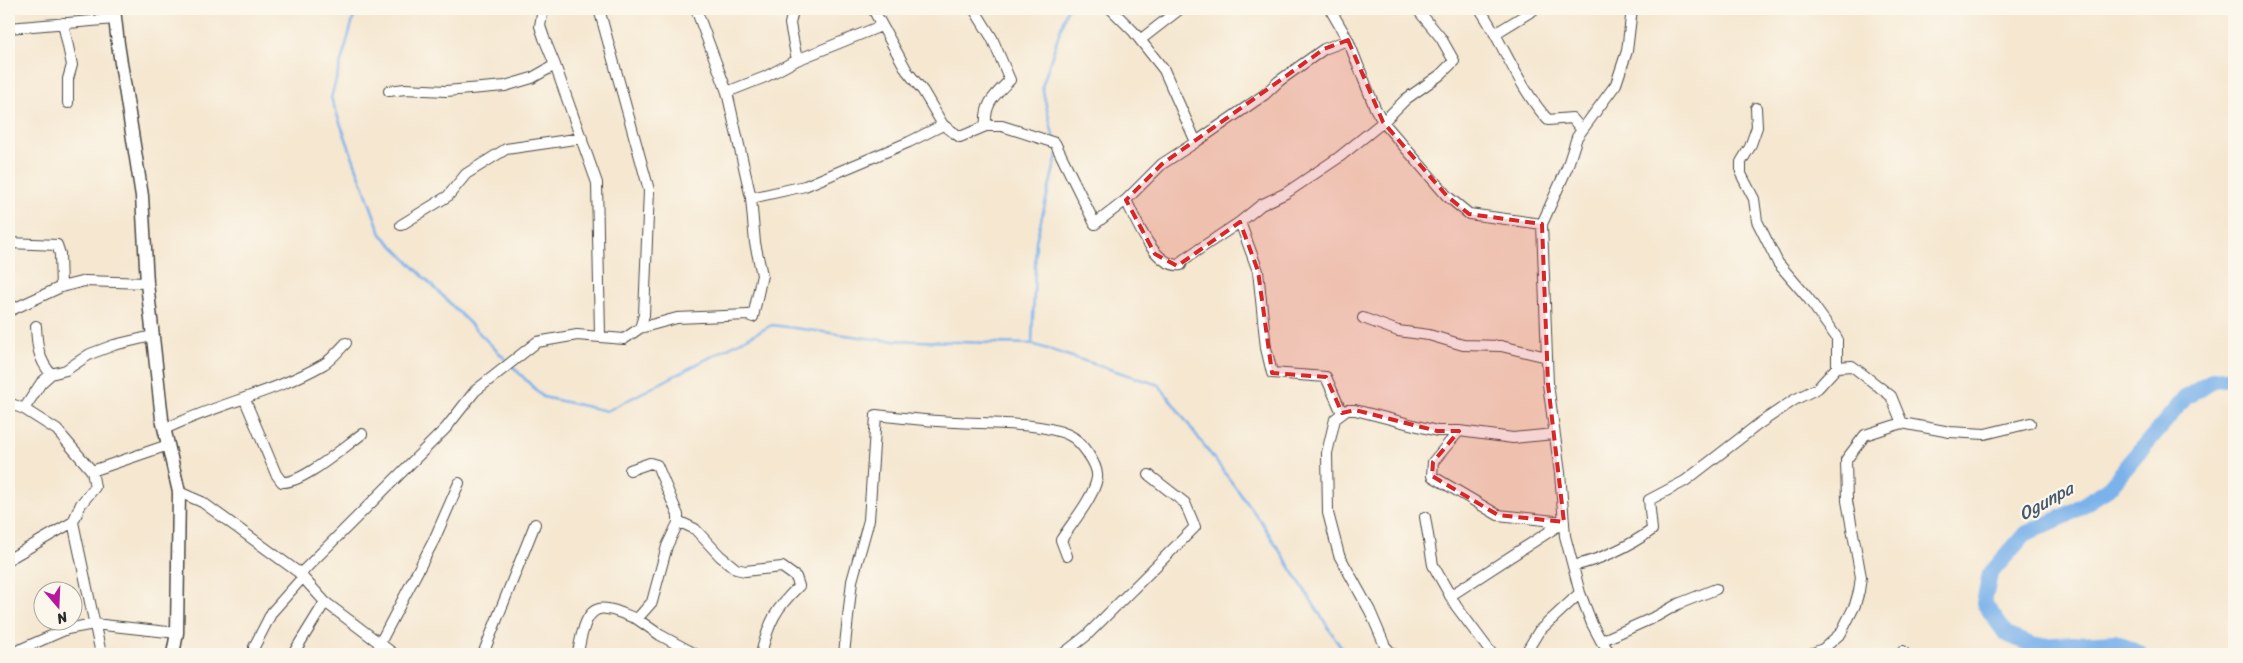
<svg xmlns="http://www.w3.org/2000/svg" width="2243" height="663" font-family="Sriracha,sans-serif">
  <rect width="100%" height="100%" fill="#fbf7ec"/>
  <filter id="ink" filterUnits="userSpaceOnUse"><feTurbulence type="fractalNoise" baseFrequency=".02" numOctaves="2"/><feDisplacementMap in="SourceGraphic" scale="10" xChannelSelector="R" yChannelSelector="G"/><feConvolveMatrix kernelMatrix="1 2 1 2 8 2 1 2 1" color-interpolation-filters="sRGB"/></filter>
  <filter id="wash" filterUnits="userSpaceOnUse"><feTurbulence type="fractalNoise" baseFrequency=".0096" numOctaves="4" result="noise"/><feDisplacementMap in="SourceGraphic" scale="20" xChannelSelector="R" yChannelSelector="G"/><feGaussianBlur stdDeviation="1.12" result="paint"/><feColorMatrix in="noise" values="0 0 0 0 0 0 0 0 0 0 0 0 0 0 0 0 0 1.4 0 .05"/><feComposite in="paint" operator="in"/></filter>
  <g filter="url(#wash)">
    <rect width="100%" height="100%" fill="#f5e7d0"/>
    <g fill="none" stroke-linecap="round" stroke-linejoin="round">
      <path stroke="#7cb2eb" stroke-width="2.5" d="M356 9 331 98 381 234 508 362
        M1054 140 1042 87 1067 9
        M1032 344 1036 241 1057 155
        M512 366 543 397 607 411 772 325 882 340 1032 344 1159 385 1262 523 1345 654
        M2023 654 2033 646"/>
      <path stroke="#7cb2eb" stroke-width="16" d="M2140 654 2115 642 2034 646 2006 634 1984 603 1990 574 2025 534 2067 515 2108 489 2185 398 2213 380 2234 378"/>
    </g>
  </g>
  <g filter="url(#ink)">
    <g fill="none" stroke-linecap="round" stroke-linejoin="round">
      <g stroke="#494744" stroke-width="12">
        <path id="minor" d="M543 9 540 26 544 38 555 65 597 183 600 336
          M873 9 907 71 923 91 943 125 960 137 986 126H1002L1055 143 1095 224 1126 200 1162 164 1196 142
          M974 9 992 38 1010 80C995 95 984 103 986 126
          M1111 9 1133 31 1164 70 1196 142 1264 95 1279 81 1324 49 1348 40
          M1330 9 1348 40 1375 108 1383 122 1447 196 1469 214 1542 224
          M1480 9C1504 45 1519 88 1548 120L1572 118 1582 130
          M792 15 790 24 797 60
          M63 23 72 65 68 79V103
          M9 28 115 19
          M1496 33 1535 9
          M1140 40 1180 9
          M389 91 405 89 446 91 505 86 532 78 555 65
          M727 92 765 77 797 60 881 26
          M1756 108 1757 127 1750 147 1741 162V174L1754 199 1757 221 1778 263 1808 298 1837 338V367
          M751 198 805 186 909 142 943 125
          M1126 200C1136 220 1154 268 1181 265L1183 260 1240 222 1261 205 1286 193 1338 158 1383 122 1406 99 1440 75 1454 61 1441 38 1417 9
          M1240 222 1258 271 1266 348 1272 373 1326 377 1342 413
          M401 225 448 196 466 174 506 149 582 138
          M9 243 57 245 60 254 61 287
          M9 311 61 287 85 281 147 283
          M1363 318 1398 331 1429 335 1463 345 1501 346 1547 357
          M36 326C37 345 38 359 51 374
          M640 328 677 318 748 315 753 317 762 275 755 243 751 198 727 92 696 9
          M245 400 276 474 282 482C302 484 345 446 362 434
          M9 403 24 409 57 430 92 471
          M24 409 41 383 51 374 66 370 90 354 114 345 152 336
          M165 429C216 404 274 393 324 364 332 359 339 350 346 343
          M179 492 202 502 298 572 303 571 446 428 475 391 537 342 577 335 624 339 640 328 644 315 649 190 599 9
          M1425 517 1433 565 1456 606 1492 654
          M678 521 695 529 720 556 736 569 745 571 782 567 796 577 799 586C775 609 769 622 761 654
          M9 559 73 522
          M1573 566C1602 559 1628 547 1652 530L1649 500 1685 481 1760 423 1794 400 1818 388 1837 367 1852 366 1891 396 1902 423
          M298 572 325 602 394 654
          M1450 596 1564 522 1498 515 1432 476 1433 462 1459 431
          M637 619 660 635 695 654
          M1601 641 1657 616 1678 604 1716 589
          M379 645 434 540 459 483
          M254 647 272 612 303 577
          M10 654 67 629 94 624 177 633
          M101 654 73 522 81 504 95 487 92 471 168 445
          M293 654 325 602
          M483 654 535 524
          M577 654C580 647 580 638 583 631 592 596 612 610 637 619L652 602 667 546 678 523V515L657 465 650 463 630 470
          M844 654 852 581 869 520 876 415C903 418 929 421 956 422 987 424 1041 422 1069 435 1080 440 1099 465 1097 478 1094 497 1072 523 1061 540L1067 556
          M1063 654 1086 636 1195 527 1185 503 1149 475
          M1392 654 1385 646 1370 611 1339 555 1328 513 1327 453 1335 419 1347 410H1355L1437 431H1459L1513 438 1554 434
          M1525 654 1539 631 1580 593
          M1611 654 1601 641 1592 624 1580 593 1565 536 1560 473 1548 384 1542 224 1567 168 1577 137 1616 84 1627 51 1632 9
          M1810 654 1823 649 1841 633 1855 605 1859 591 1861 577 1847 501 1846 460 1865 435 1902 423 1950 432 1985 434 2030 423
          M1902 654 1903 651"/>
      </g>
      <g stroke="#494744" stroke-width="15">
        <path id="tertiary" d="M114 9 118 44 142 196 147 283 162 419 179 492 177 633 173 654"/>
      </g>
      <use href="#minor" stroke="#fff" stroke-width="10"/>
      <use href="#tertiary" stroke="#fff" stroke-width="12"/>
    </g>
  </g>
  <path fill="#d62828" fill-opacity="0.2" stroke="#d62828" stroke-width="4" stroke-dasharray="10 6" stroke-linejoin="round" d="M1348 40 1383 122 1447 196 1469 214 1542 224 1548 384 1564 522 1498 515 1432 476 1433 462 1459 431H1437L1355 410 1342 413 1326 377 1272 373 1258 271 1240 222 1177 266 1155 254 1126 200 1162 164 1324 49Z"/>
  <g text-anchor="middle" dominant-baseline="central" stroke-width="4.5" stroke-linejoin="round" paint-order="stroke">
    <g font-size="18" font-style="italic" fill="#475a6e" stroke="#fbf7ec">
      <text transform="translate(2046 501) rotate(-29)">Ogunpa</text>
    </g>
  </g>
  <rect width="2243" height="663" fill="none" stroke="#fbf7ec" stroke-width="30"/>
  <g transform="translate(58 606) rotate(161)"><circle r="24" fill="#fbf7ec" stroke="#a8a59f"/>
  <path d="M0-4L9 19L0 12L-9 19Z" fill="#b5179e"/>
  <text y="-8" font-size="14" font-weight="bold" text-anchor="middle" fill="#2b2b2b">N</text>
  </g>
</svg>
